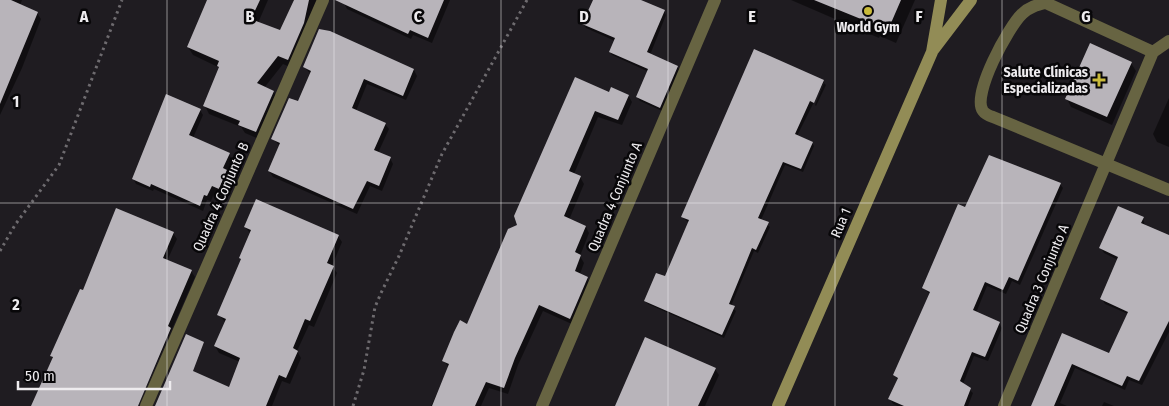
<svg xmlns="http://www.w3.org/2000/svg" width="1169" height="406" font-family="'Fira Sans Condensed',sans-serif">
  <rect width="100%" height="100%" fill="#1f1c21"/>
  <path fill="#0007" d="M0 0H22L20 5 37 13 41 19 22 68 0 115Z
    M208 0H268L258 23 281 32 294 1 292 0H320L292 68 283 64 264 88 274 92 278 100 261 140 245 133 241 127 209 114 205 106 220 68 193 55 188 47Z
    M345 0H450L432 43 413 35 411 39 347 9 344 3Z
    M594 0H638L664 11 666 15 650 55 677 67 680 70 662 111 640 101 637 97 649 72 612 55 610 52 615 41 586 28 583 24Z
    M791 0H915L896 43 880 36 879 38Z
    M329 32 414 70 417 76 406 100 367 84 356 111 385 124 389 129 378 153 390 158 393 164 382 191 370 186 357 214 273 177 269 171 280 146 273 139 299 103 311 74 304 67Z
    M754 51 824 82 797 136 812 143 814 146 803 172 785 165 761 220 770 227 758 253 754 251 731 306 736 311 724 338 648 304 645 301 657 274 665 278 689 223 682 217Z
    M1131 63 1136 71 1112 125 1071 107 1067 99Z
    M575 78 609 94 628 95 632 102 622 125 598 117 574 174 580 177 584 184 569 220 586 227 589 233 580 256 584 263 580 274 587 278 591 284 574 325 543 311 518 365 508 394 489 388 481 406H431L449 368 444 361 468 325 518 226Z
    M824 83 826 85 816 106 815 105Z
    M1169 98V147L1157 142 1153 134Z
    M200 110 203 115 193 138 229 154 232 160 226 172 229 177 222 193 215 191 211 201 207 200 203 211 154 189 153 191 136 184 133 178Z
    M1060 184 1063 188 1020 285 1012 281 1006 294 987 286 976 313 999 323 1002 328 988 361 974 356 963 384 973 393 968 406H898L893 404 890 399 898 380 894 375 930 294 923 288 965 208Z
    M1143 218 1145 226 1169 236V332L1142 385 1129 380 1125 390 1075 368 1060 403 1067 406H1032L1063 334 1110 355 1128 314 1105 304 1102 299 1118 260 1104 253 1101 248Z
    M245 227 338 236 342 242 332 266 337 273 314 327 309 325 297 351 301 358 290 384 282 381 272 406H167L229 388 240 362 219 353 215 346 226 323 219 315 242 260 251 234Z
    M173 233 177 239 167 261 191 271 195 277 138 406H32L53 359 51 356 84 292Z
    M715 369 719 375 705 406H617Z
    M1104 402 1114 406H1102Z"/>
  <path fill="#b8b4ba" d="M0 0H11L38 12 0 104Z
    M207 0H260L251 19 280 30 294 0H309L304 23 288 60 278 56 257 83 274 91 256 132 238 125 240 121 203 106 219 67 217 66 219 61 187 47Z
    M335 0H444L428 38 410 30 408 34Z
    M593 0H641L665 10 647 52 678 66 660 108 636 97 648 69 609 52 615 38 582 24Z
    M814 0H901L888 30Z
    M319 29 330 31 414 69 403 96 364 79 352 108 386 123 374 150 391 157 379 186 367 181 353 209 268 171 280 143 271 139 289 98 298 101 311 71 303 67Z
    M1090 43 1132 62 1107 117 1065 99Z
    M754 49 824 80 814 103 810 101 795 134 813 142 801 169 783 162 758 218 769 222 756 250 752 248 729 304 735 306 722 335 644 301 656 273 665 276 689 220 681 217Z
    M575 77 609 92 611 87 629 95 618 120 595 111 569 171 581 176 564 216 586 226 575 252 581 255 575 271 588 277 570 319 539 305 515 358 504 388 486 382 475 406H432L449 364 442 361 454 332 460 320 467 324 508 229 517 225 514 216Z
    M166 94 201 109 189 135 230 153 223 168 227 170 219 189 212 186 207 196 204 195 200 206 151 184 150 187 132 179Z
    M989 155 1061 183 1018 281 1009 277 1003 290 985 282 973 310 1000 322 985 357 972 352 960 381 971 388 964 406H904L888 399 898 378 893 375 930 292 922 288 958 204 965 207Z
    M256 199 339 235 327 263 334 266 310 321 305 319 293 348 298 351 286 378 279 375 266 406H155L186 334 204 342 193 371 229 387 240 358 214 346 226 319 217 315 241 259 239 258 251 230 244 227Z
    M1118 206 1144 217 1141 223 1169 235V321L1139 381 1127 376 1122 386 1072 364 1054 406H1031L1062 333 1109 353 1128 312 1100 299 1118 257 1099 248Z
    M116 208 174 232 163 258 192 270 168 326 171 328 138 406H31L53 357 50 356 80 289 83 290Z
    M645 337 716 368 698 406H615Z"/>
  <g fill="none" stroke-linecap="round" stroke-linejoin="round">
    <path stroke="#6e6b6f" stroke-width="3" stroke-dasharray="2.5 4" stroke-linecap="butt" d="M0 251 15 225 59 165 122 0
      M353 406 364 370 375 307 381 293 399 256 442 154 527 0"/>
    <path stroke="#676442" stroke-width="12" d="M1153 52 1046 3C1037 5 1029 7 1022 14 1009 26 971 95 983 111 985 114 990 116 993 117L1169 190
      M146 406 323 0
      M542 406 715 0
      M1004 406 1153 52 1169 41"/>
    <path stroke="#928c56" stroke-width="12" d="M933 50 971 0
      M778 406 932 52 941 0"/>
  </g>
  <path fill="none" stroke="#eeecef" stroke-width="1" stroke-opacity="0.55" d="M167 0V406M334 0V406M501 0V406M668 0V406M835 0V406M1002 0V406M0 203H1169"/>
  <g fill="#c9ba3a" stroke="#080709" stroke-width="2">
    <circle cx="868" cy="11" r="5"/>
    <path d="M1096.5 72.5h5v5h5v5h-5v5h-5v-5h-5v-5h5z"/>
  </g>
  <g text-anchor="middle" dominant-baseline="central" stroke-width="5" stroke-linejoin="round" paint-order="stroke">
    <g font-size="14" font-weight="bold" fill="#eeecef" stroke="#080709">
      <text x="868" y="27">World Gym</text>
      <text x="1088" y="72" text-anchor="end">Salute Clínicas<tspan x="1088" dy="16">Especializadas</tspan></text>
    </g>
    <g font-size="14" fill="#eeecef" stroke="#080709">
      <text transform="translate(221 197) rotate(-66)">Quadra 4 Conjunto B</text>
      <text transform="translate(615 197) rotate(-67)">Quadra 4 Conjunto A</text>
      <text transform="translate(841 223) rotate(-67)">Rua 1</text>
      <text transform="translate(1042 279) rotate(-67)">Quadra 3 Conjunto A</text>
    </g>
  </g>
  <g font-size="16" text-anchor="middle" font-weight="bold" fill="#eeecef" stroke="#080709" stroke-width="5" stroke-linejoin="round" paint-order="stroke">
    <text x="84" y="22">A</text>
    <text x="250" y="22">B</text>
    <text x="418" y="22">C</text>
    <text x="584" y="22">D</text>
    <text x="752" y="22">E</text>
    <text x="919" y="22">F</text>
    <text x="1086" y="22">G</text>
    <text x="16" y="107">1</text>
    <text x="16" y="310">2</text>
  </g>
  <path d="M18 381v8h152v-8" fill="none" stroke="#eeecef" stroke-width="2.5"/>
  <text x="25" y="381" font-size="15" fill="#eeecef" stroke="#080709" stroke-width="4" paint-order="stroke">50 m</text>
</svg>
